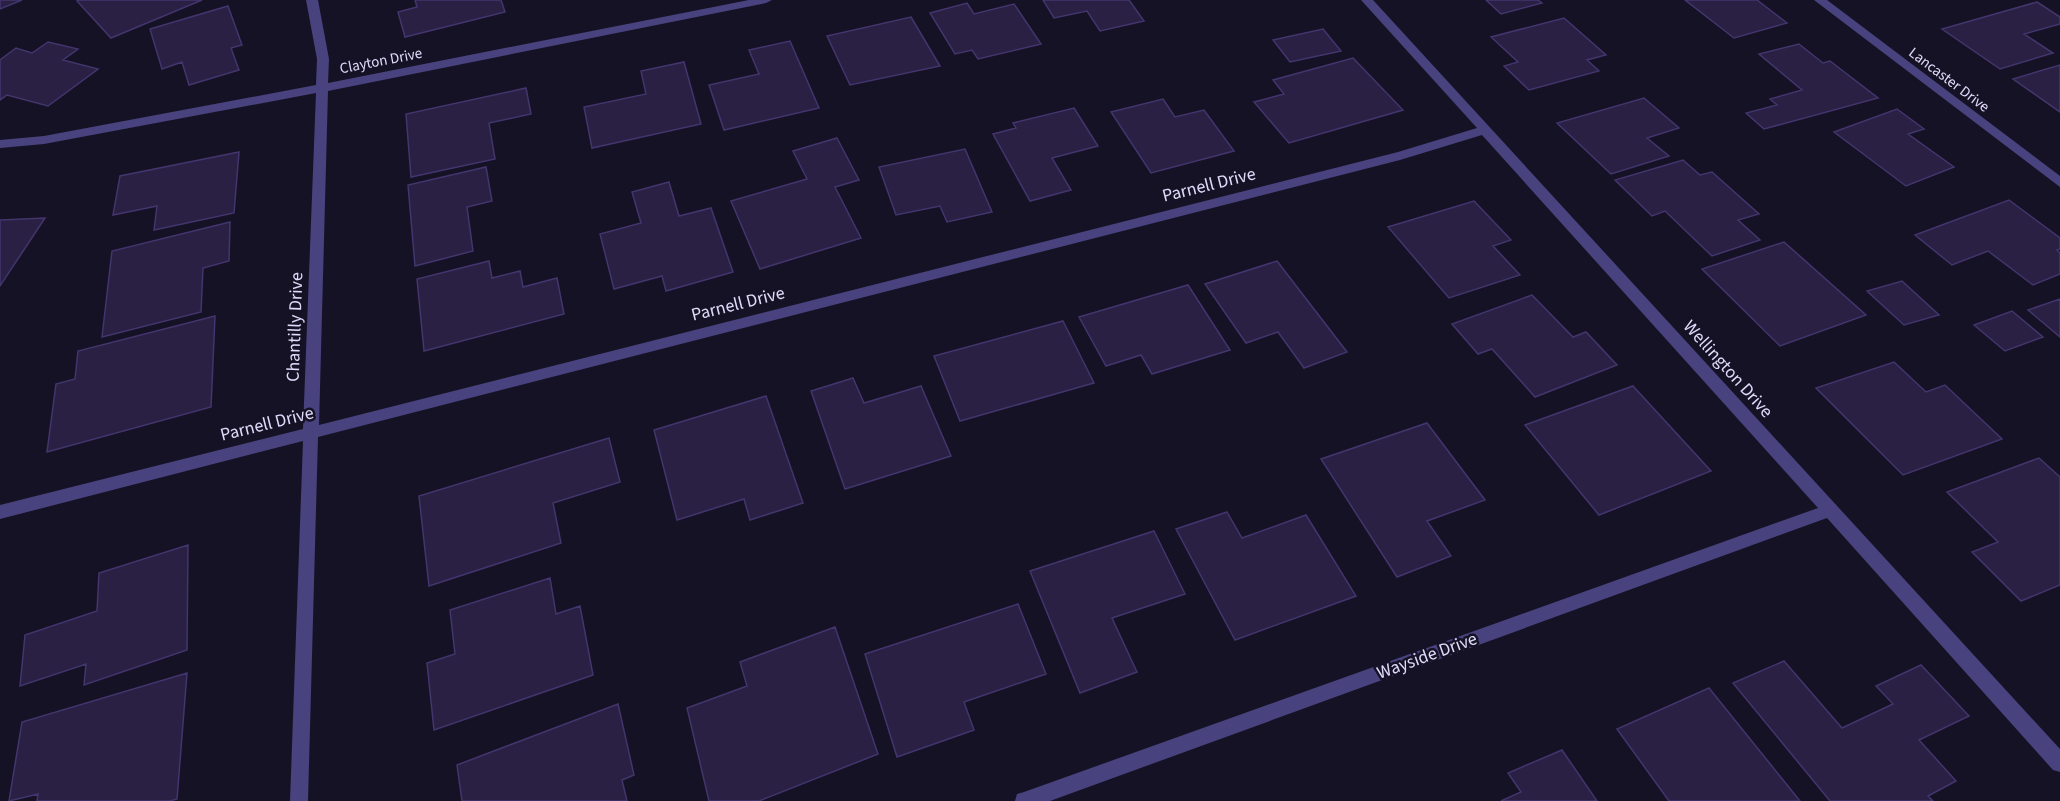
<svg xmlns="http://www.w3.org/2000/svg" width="2060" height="801" font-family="'Source Sans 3',sans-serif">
  <rect width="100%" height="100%" fill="#161225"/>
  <path fill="#2a2044" stroke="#43356d" stroke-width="1.5" d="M0 0H22L0 9Z
    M202 0 111 38 77 1 79 0Z
    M415 0H501L505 12 405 37 398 12 417 7Z
    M1043 0H1129L1144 21 1100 31 1087 11 1054 18Z
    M1486 0H1538L1542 3 1501 14Z
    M1685 0H1757L1787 23 1734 38Z
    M2037 2 2060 17V24L2024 34 2053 53 2000 69 1942 29Z
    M967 3 974 14 1014 4 1041 44 978 59 972 50 955 54 930 13Z
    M228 6 242 45 231 48 239 70 189 85 182 62 162 69 150 29Z
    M911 17 940 66 850 85 827 36Z
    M1564 18 1606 55 1587 60 1599 71 1529 90 1504 66 1518 62 1491 37Z
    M1323 29 1341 51 1290 62 1273 40Z
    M790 41 819 108 724 130 709 85 759 74 749 50Z
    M48 42 78 49 63 60 98 69 48 106 7 95 0 100V60L16 48 32 53Z
    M1799 44 1823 63 1830 61 1878 98 1764 129 1746 113 1777 105 1770 99 1802 90 1759 54Z
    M1353 58 1403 110 1289 143 1254 102 1284 94 1273 80Z
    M684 62 701 124 592 148 584 107 646 94 641 71Z
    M2060 65V112L2013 79Z
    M526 88 531 114 489 123 495 159 411 177 406 114Z
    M1644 98 1679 128 1647 138 1669 156 1611 174 1557 123Z
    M1163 99 1175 117 1204 110 1234 151 1151 173 1111 112Z
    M1074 108 1098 146 1052 158 1071 190 1030 201 993 134 1016 128 1013 123Z
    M1897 109 1924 129 1908 134 1954 167 1906 186 1834 132Z
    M837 138 859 180 835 187 861 238 760 269 731 201 807 179 793 151Z
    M965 149 992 212 947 222 940 206 896 215 879 167Z
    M239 152 234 213 154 230 157 206 113 215 120 176Z
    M1683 160 1700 175 1712 172 1759 214 1738 220 1760 240 1712 256 1665 211 1652 216 1615 180Z
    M486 167 492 201 467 207 473 251 415 266 408 185Z
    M669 182 679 216 711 208 733 272 666 291 662 276 614 289 600 234 641 223 632 192Z
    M2009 200 2060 238V249L2057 250 2060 253V274L2033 285 1988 251 1952 265 1915 235Z
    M1474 201 1511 240 1493 246 1520 275 1449 298 1388 227Z
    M45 218 0 286V220Z
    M230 222 229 261 203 268 201 312 102 337 112 251Z
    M1784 242 1866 315 1780 346 1702 269Z
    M489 261 492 278 520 271 523 287 557 278 564 314 424 351 417 279Z
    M1277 261 1347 352 1304 368 1278 332 1246 343 1205 284Z
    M1902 281 1939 315 1904 325 1867 291Z
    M1188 285 1230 350 1152 374 1141 355 1106 366 1079 317Z
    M1532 295 1573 337 1586 332 1617 365 1535 397 1492 349 1478 354 1452 324Z
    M2060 299V337L2028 310Z
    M2012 311 2043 337 2005 351 1974 325Z
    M215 316 211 407 47 452 56 384 75 379 78 351Z
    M1063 321 1094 383 960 421 934 356Z
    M1894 362 1926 392 1945 385 2002 439 1903 475 1816 388Z
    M853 378 864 403 921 386 951 456 845 489 811 391Z
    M1633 386 1711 471 1599 515 1525 425Z
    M766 396 803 503 750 520 744 499 677 520 654 430Z
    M1427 423 1485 500 1427 521 1451 556 1397 577 1321 459Z
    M609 438 620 482 553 503 561 543 429 586 419 496Z
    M2039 458 2060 477V585L2021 601 1972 552 1998 542 1947 492Z
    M1227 512 1242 538 1306 515 1356 596 1235 640 1176 529Z
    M1154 531 1185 594 1112 618 1137 672 1080 693 1030 571Z
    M188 545 187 650 84 685 86 664 20 686 25 635 97 611 99 573Z
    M550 578 556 614 580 606 593 675 434 730 427 663 455 654 450 610Z
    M1018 604 1046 674 964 702 974 730 897 757 865 654Z
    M835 627 878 754 759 801H709L687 708 747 686 740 662Z
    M1784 661 1842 728 1893 704 1876 686 1921 665 1969 716 1919 740 1956 781 1928 796 1933 801H1830L1733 683Z
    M187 673 177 799 170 801H37L38 794 9 801 22 722Z
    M1709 688 1800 801H1669L1617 729Z
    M618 704 634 775 622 780 627 801H462L457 765Z
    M1562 750 1597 801H1501L1521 792 1508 773Z"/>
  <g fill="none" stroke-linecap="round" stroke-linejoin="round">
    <path fill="#48437e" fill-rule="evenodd" d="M306 0H318L329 59 328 83 749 0H772L766 3 328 91 319 425 1398 152 1477 128 1361 0H1373L2060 749V772L2053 770 1827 518 1050 801H1015L1017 794 1024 792 1818 508 1482 135 1400 160 318 437 308 801H290L303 441 0 519V505L303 429 316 93 44 144 0 148V140L44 136 316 85 317 59Z
      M1814 0H1827L2060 176V187Z"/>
  </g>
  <g text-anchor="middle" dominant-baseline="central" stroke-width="5" stroke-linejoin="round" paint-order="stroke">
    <g font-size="15" fill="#e0dafb" stroke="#161225">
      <text transform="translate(381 61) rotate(-11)">Clayton Drive</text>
      <text transform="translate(1949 80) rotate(37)">Lancaster Drive</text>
    </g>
    <g font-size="18" fill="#e0dafb" stroke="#161225">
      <text transform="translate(1209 185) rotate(-14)">Parnell Drive</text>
      <text transform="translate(738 304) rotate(-14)">Parnell Drive</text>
      <text transform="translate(295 327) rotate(-88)">Chantilly Drive</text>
      <text transform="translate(1728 369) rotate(48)">Wellington Drive</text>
      <text transform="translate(267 424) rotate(-14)">Parnell Drive</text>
      <text transform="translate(1427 656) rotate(-20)">Wayside Drive</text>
    </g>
  </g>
</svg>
